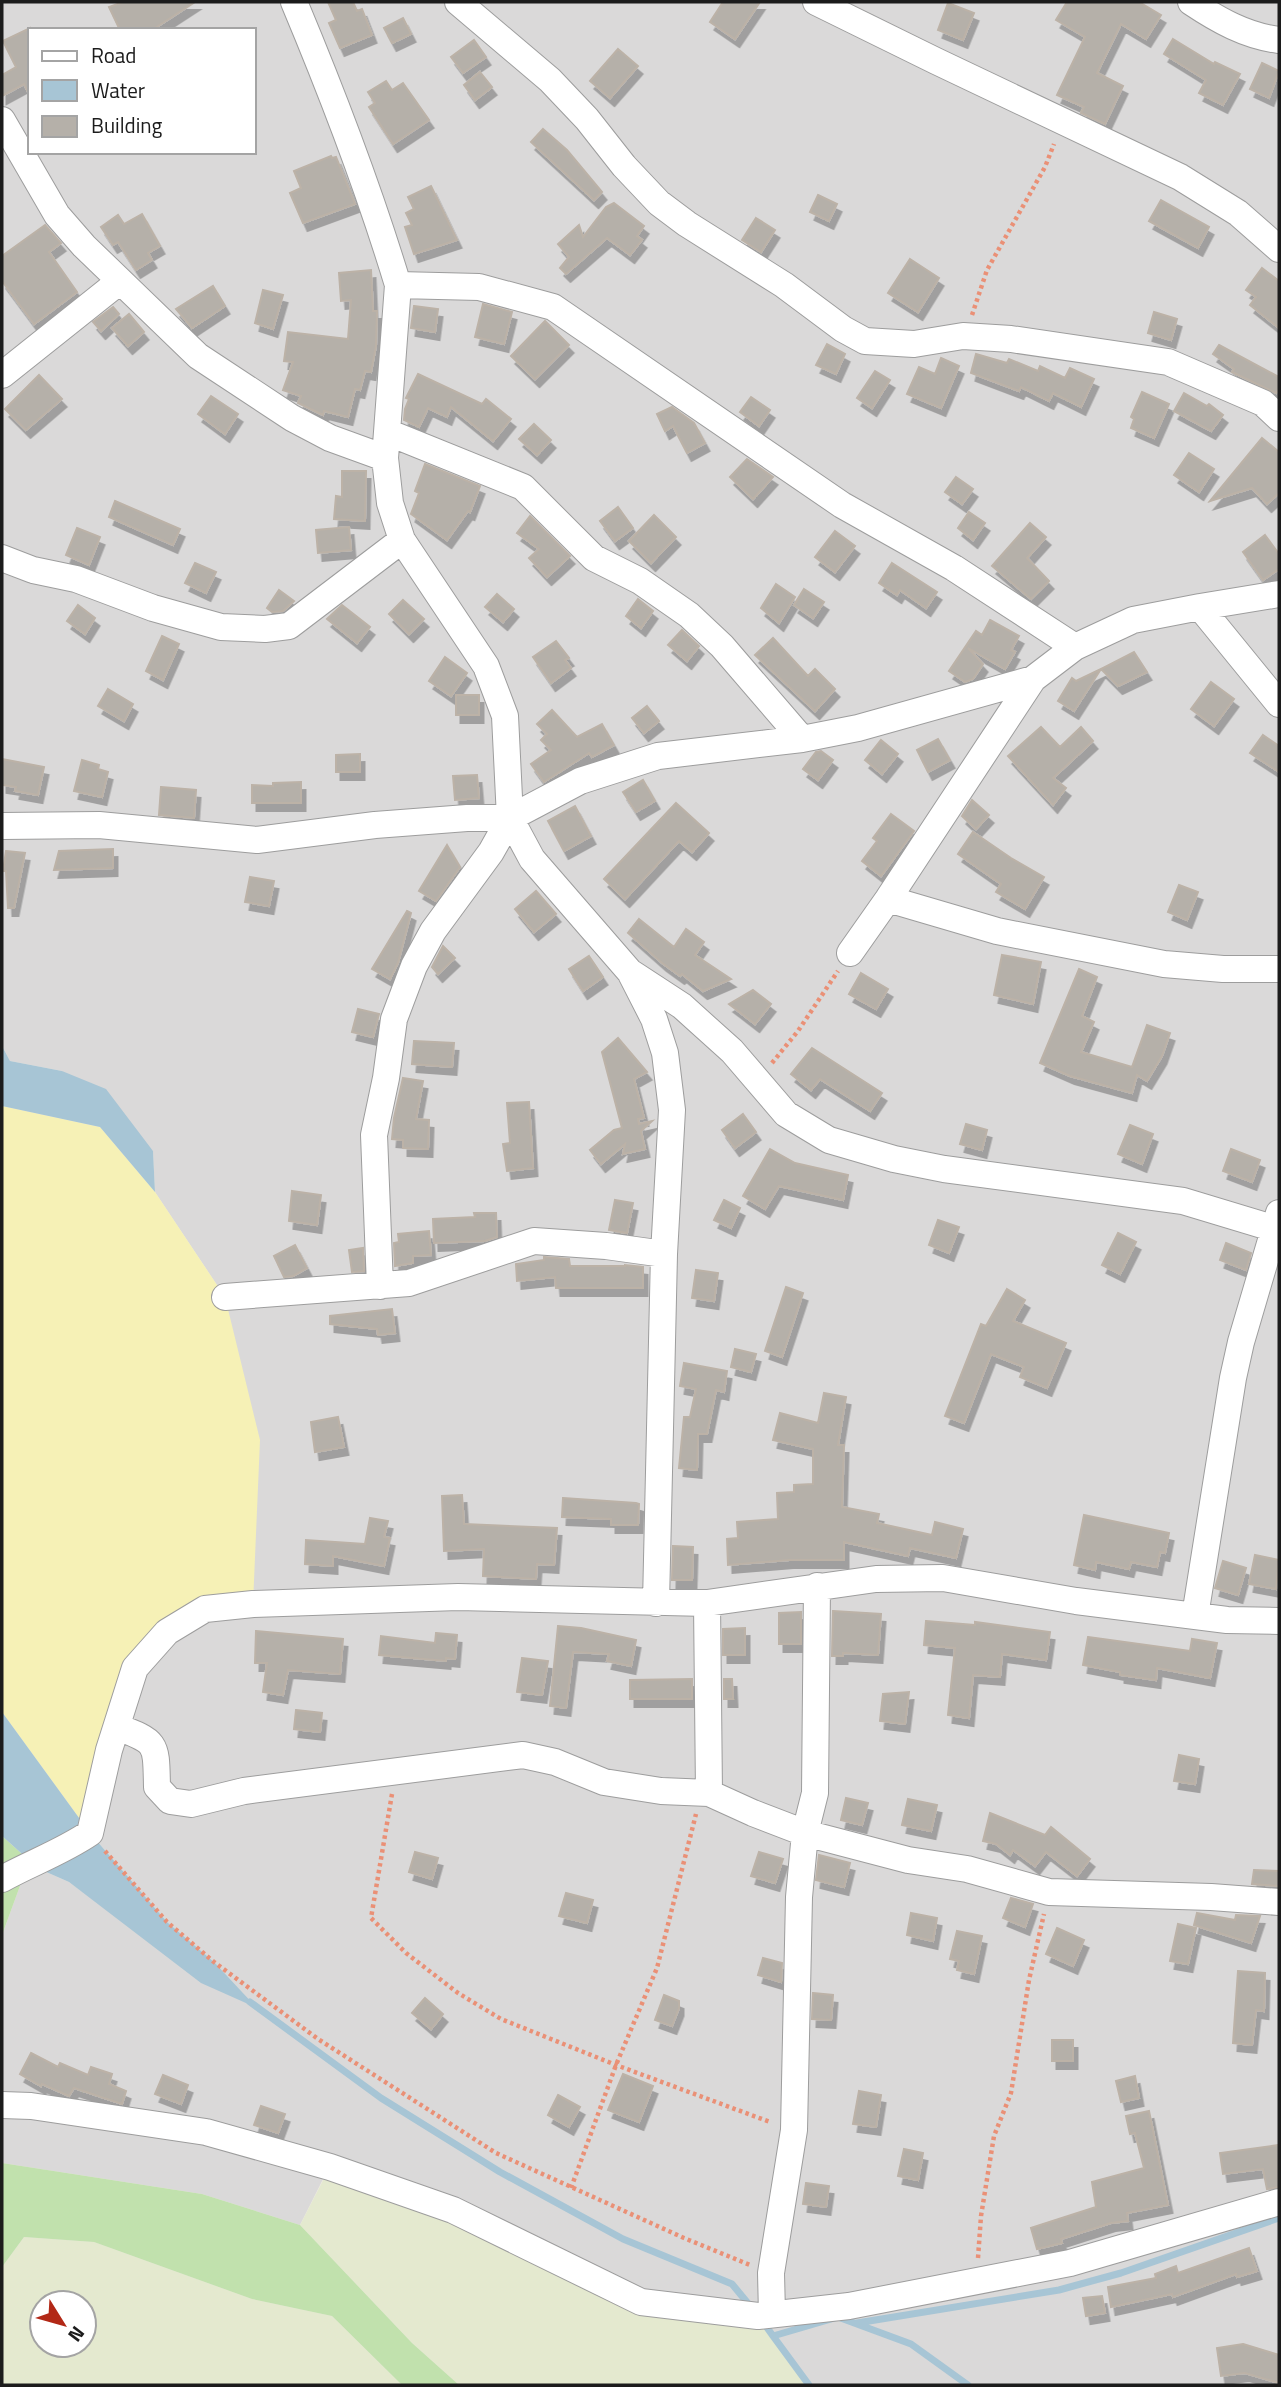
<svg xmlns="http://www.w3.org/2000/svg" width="1281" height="2387" font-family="'Titillium Web',sans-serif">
  <defs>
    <filter id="shadow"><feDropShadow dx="4.5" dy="8" stdDeviation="0" flood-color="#0004"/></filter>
  </defs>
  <rect width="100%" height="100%" fill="#eceae2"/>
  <path fill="#dad9d9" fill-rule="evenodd" d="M2 2H1279V2385H809L758 2316 641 2302 329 2167 300 2225 202 2194 2 2163V1935L28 1864 69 1882 118 1918 214 1962 167 1922 90 1833 225 1297 155 1192 153 1151 62 1071 10 1061 2 1046ZM30 30H254V152H30Z"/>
  <path fill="#e4e9cf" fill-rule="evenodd" d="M330 2167 641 2302 758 2316 809 2385H459L412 2343 300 2225Z
    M24 2237 94 2242 252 2299 332 2316 402 2385H2V2267ZM42 2303H84V2345H42Z"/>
  <path fill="#c1e1ad" d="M2 1836 21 1853 28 1864 2 1935Z
    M2 2163 202 2194 300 2225 412 2343 459 2385H402L332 2316 252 2299 94 2242 24 2237 2 2267Z"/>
  <path fill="#f6f1b6" d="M2 1106 100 1127 155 1192 225 1297 260 1440 253 1604 205 1609 140 1663 90 1833 2 1712Z"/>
  <path fill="#a7c5d5" d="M2 1046 10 1061 62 1071 106 1089 153 1151 155 1192 100 1127 2 1106Z
    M2 1712 90 1833 167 1922 214 1962 257 2008 201 1983 69 1882 28 1864 21 1853 2 1836Z"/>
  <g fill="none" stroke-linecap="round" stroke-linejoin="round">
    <path stroke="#a7c5d5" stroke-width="7" d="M250 2002 381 2098 500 2172 623 2239 732 2284 751 2307
      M763 2322 773 2336 838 2317 911 2344 968 2385
      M857 2323 1059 2290 1121 2273 1279 2218
      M773 2336 809 2385"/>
  </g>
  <path fill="#b5b0a9" stroke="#bcb2a7" stroke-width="2" filter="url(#shadow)" d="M123 2H195L152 30H120L109 7Z
    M328 2H353L357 11 362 9 372 35 340 48 329 23 336 20Z
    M723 2H760L735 39 710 22Z
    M1067 2H1139L1161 15 1146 39 1121 24 1097 73 1123 86 1105 124 1081 113 1084 107 1057 95 1085 37 1056 20Z
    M948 3 974 13 963 40 938 30Z
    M403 18 411 34 392 43 384 28Z
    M30 28V96L24 84 2 96V75L16 67 3 41Z
    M1173 39 1214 64 1215 62 1240 74 1223 105 1199 93 1206 80 1164 54Z
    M474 40 486 57 463 73 451 57Z
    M618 49 638 66 610 98 590 81Z
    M1262 63 1279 71 1269 98 1250 89Z
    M480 72 492 87 475 100 464 85Z
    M386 81 392 90 403 83 429 120 393 144 369 107 375 103 368 92Z
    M543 129 567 150 602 192 594 200 531 142Z
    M331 156 332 158 336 157 355 204 303 223 290 193 301 188 294 171Z
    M431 186 457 240 414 254 405 227 412 225 406 213 414 209 408 197Z
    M818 195 837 204 829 221 810 212Z
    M1161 200 1209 227 1198 248 1149 221Z
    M614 203 644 226 637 236 642 240 630 255 607 238 566 274 560 268 569 257 558 244 579 225 583 237 606 207Z
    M142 214 160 246 148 253 152 260 136 270 118 242 113 245 101 227 118 215 124 224Z
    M756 218 775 230 761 252 742 240Z
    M45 225 61 243 49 252 77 292 34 324 2 281V256Z
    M910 259 939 278 918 312 888 293Z
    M1262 268 1279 281V328L1250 305 1256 297 1246 290Z
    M371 270 373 311H377L376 346 371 372 365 371 360 390 355 389 348 417 324 411 323 415 298 403 301 396 283 390 293 362 284 361 288 332 348 339 351 300 341 301 339 273Z
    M213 286 225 306 192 328 176 309Z
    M263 290 283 295 273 329 255 323Z
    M483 304 512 312 504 344 475 337Z
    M414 306 438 309 435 332 411 328Z
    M113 307 119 314 101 331 93 322Z
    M1154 312 1177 319 1171 340 1148 333Z
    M129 314 144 332 128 346 112 328Z
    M545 321 569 345 535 379 511 356Z
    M827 344 845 354 836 374 816 365Z
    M1219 345 1279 377V389L1276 393 1232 372 1234 369 1213 354Z
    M976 354 1007 363 1009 359 1038 371 1040 366 1065 378 1070 368 1094 379 1081 407 1053 393 1049 401 1021 387 1019 391 971 373Z
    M941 358 959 366 941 408 907 394 919 367 935 374Z
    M875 371 890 380 872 408 857 398Z
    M418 374 482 404 486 399 511 419 493 441 451 407 447 417 428 408 419 427 404 420 405 409 409 399 406 398Z
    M39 375 62 399 26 430 5 409Z
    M1142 392 1169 404 1154 438 1131 428 1134 419 1131 417Z
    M1184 393 1207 406 1209 404 1223 415 1211 431 1174 411Z
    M211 396 238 414 225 434 198 414Z
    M751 397 770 410 759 426 740 412Z
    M672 407 694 423 705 443 687 453 673 426 665 431 657 414Z
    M534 424 551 440 537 455 519 439Z
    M1262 438 1279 452V493L1267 504 1252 488 1210 501Z
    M1189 453 1214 469 1199 492 1174 475Z
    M747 459 773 477 753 499 730 477Z
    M425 464 480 486 470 512 468 511 447 540 411 514 419 493 415 491Z
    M342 471H366L365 521 334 519 336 496 342 497Z
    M956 477 973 489 962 504 945 492Z
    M115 501 180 529 173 545 109 517Z
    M618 507 633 528 615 541 600 521Z
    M969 512 985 523 973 540 958 528Z
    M654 515 676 537 651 563 629 541Z
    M530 516 570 556 547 577 529 558 539 549 517 533Z
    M1030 523 1046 537 1027 558 1049 581 1031 599 992 566Z
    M349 527 351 550 318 553 316 530Z
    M77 528 100 537 89 565 66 555Z
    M835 531 855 546 835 572 815 557Z
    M1265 535 1279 554V569L1263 580 1243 552Z
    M195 563 216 572 206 593 185 583Z
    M892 563 937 592 926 608 900 590 897 595 879 583Z
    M776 584 795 597 779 623 761 608Z
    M804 589 824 602 813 618 794 605Z
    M279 590 294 601 283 611 272 612 267 608Z
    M497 594 514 609 503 622 485 607Z
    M638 599 653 611 641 628 626 616Z
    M403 600 424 619 409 634 389 614Z
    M78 605 95 618 85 634 67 621Z
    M342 605 370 627 357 643 327 619Z
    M990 620 1019 636 1011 650 1015 652 1005 669 968 648 983 664 973 679 965 682 949 671 976 631 982 635Z
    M682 630 699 646 687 661 668 645Z
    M162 636 179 644 163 680 146 671Z
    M773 638 808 676 815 669 835 689 815 711 755 655Z
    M556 641 569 658 565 660 571 668 551 683 533 657Z
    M1134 652 1147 672 1118 686 1101 669Z
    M445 657 467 673 451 696 429 681Z
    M1101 669 1074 711 1058 701 1072 678 1076 681Z
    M1211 682 1234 699 1214 726 1191 709Z
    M108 689 133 704 124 721 98 706Z
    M456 695H479V715H456Z
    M647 706 659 721 644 733 632 718Z
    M552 710 577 737 602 724 614 745 592 757 589 753 544 782 531 764 551 750 541 740 547 734 537 724Z
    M1041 727 1060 747 1081 727 1093 741 1053 778 1066 788 1053 805 1008 756Z
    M1263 735 1279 746V772L1250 753Z
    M938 739 950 760 928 772 917 750Z
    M881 740 898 754 882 774 865 760Z
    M821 751 833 760 818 780 803 769 816 752Z
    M360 754V772H336V755Z
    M2 759 44 767 38 795 15 791 16 787 2 785Z
    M82 760 99 765 98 769 108 772 102 797 74 791Z
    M477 775 479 798 455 800 453 776Z
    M643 780 655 801 636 812 623 792Z
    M301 782V803H252V785L273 786V783Z
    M161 787 196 790 194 818 159 815Z
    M972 800 989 815 976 829 962 816Z
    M676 803 709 833 692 852 679 841 625 899 604 879Z
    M575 806 591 836 564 851 548 821Z
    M891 814 914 831 881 876 862 861 877 841 873 838Z
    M973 832 1011 858 1044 877 1025 909 996 892 1001 884 958 854Z
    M447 845 460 867 436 901 419 891Z
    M113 849V868L54 870 59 851Z
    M6 851 25 853 14 908H8L6 871H3Z
    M250 877 274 881 269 906 245 902Z
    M1179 885 1198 892 1187 920 1168 912Z
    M536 891 556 914 534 932 515 909Z
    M407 911 411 913 398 963 390 979 372 969Z
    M639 919 674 947 686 929 704 942 695 955 731 979 703 991 682 974 680 976 662 963 628 933Z
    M443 946 455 958 438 974 432 967Z
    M1002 955 1041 962 1033 1004 994 995Z
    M589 956 603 977 583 991 569 969Z
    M1079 969 1097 977 1082 1016 1094 1022 1081 1052 1132 1067 1147 1025 1170 1033 1162 1056 1147 1081 1137 1075 1132 1093 1070 1076 1040 1063Z
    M861 973 888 989 876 1009 849 994Z
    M753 990 771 1004 755 1024 729 1004Z
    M358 1009 379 1014 373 1037 352 1032Z
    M618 1038 647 1072 634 1079 644 1118 638 1119 639 1124 652 1121 641 1131 645 1149 623 1154 625 1144 601 1164 590 1150 614 1130 622 1128 602 1052Z
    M414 1041 454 1043 452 1067 412 1064Z
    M812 1048 882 1093 870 1111 820 1079 811 1090 791 1074Z
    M403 1078 423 1081 416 1119 429 1120 428 1149 403 1148V1140L392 1139 394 1118Z
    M529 1102 533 1168 507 1171 503 1144 510 1143 507 1103Z
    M743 1114 756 1132 735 1148 722 1130Z
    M966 1124 987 1130 982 1150 960 1144Z
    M1130 1125 1153 1134 1142 1164 1118 1154Z
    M770 1149 795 1163 848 1175 843 1200 779 1186 765 1209 743 1196Z
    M1231 1149 1260 1160 1252 1182 1223 1171Z
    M292 1191 321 1195 317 1225 289 1221Z
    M615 1200 633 1203 627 1233 609 1230Z
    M724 1200 740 1208 731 1228 714 1220Z
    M474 1213H496L497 1237 485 1241 434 1243 433 1219 475 1217Z
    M938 1220 959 1227 949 1253 929 1245Z
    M429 1231 431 1255 413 1256V1263L395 1266 394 1243 399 1242 398 1234Z
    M1118 1233 1136 1242 1120 1274 1102 1265Z
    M1226 1243 1251 1253 1246 1270 1220 1260Z
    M295 1245 307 1268 293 1276 284 1277 274 1256Z
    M363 1248 364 1271 352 1272 349 1250Z
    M544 1257 569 1259 570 1266H625V1265L643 1267V1288H556L555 1277 517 1281 516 1264 544 1260Z
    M696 1270 718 1273 714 1301 692 1298Z
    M786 1287 803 1293 782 1357 765 1351Z
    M1007 1289 1025 1300 1013 1321 1066 1343 1047 1388 1020 1377 1024 1367 991 1354 964 1423 945 1416 981 1324 986 1326Z
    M392 1309 395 1333 378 1335 377 1329 330 1324V1316Z
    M735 1349 756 1354 751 1372 731 1367Z
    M684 1363 727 1371 724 1392 716 1390 707 1434H698L697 1470 679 1468 684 1417H690L696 1389 680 1386Z
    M824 1393 846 1397 838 1445H844L842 1507 879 1514 877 1523 932 1535 935 1522 963 1529 956 1558 910 1548 908 1556 844 1542V1560H789L728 1565 727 1539 738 1538 737 1522 778 1519 777 1493 794 1492V1485L813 1484V1449L773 1440 780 1413 818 1423Z
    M338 1417 344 1447 315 1452 311 1422Z
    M462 1495 464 1524 557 1528 554 1565 537 1564 536 1579 483 1576 484 1549 444 1551 442 1496Z
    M563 1498 636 1503 639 1504 638 1525H611V1519L562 1517Z
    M1084 1515 1169 1533 1165 1553 1160 1552 1157 1567 1131 1562 1129 1569 1096 1562 1095 1570 1074 1565Z
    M370 1518 388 1521 384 1537 390 1538 384 1566 333 1556V1566L305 1564 306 1540 365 1544Z
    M673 1546 693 1547 692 1580H672Z
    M1255 1555 1279 1560 1276 1589 1249 1584Z
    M1223 1561 1246 1568 1238 1595 1215 1588Z
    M833 1611 881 1614 878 1655 843 1653V1656H832Z
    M801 1612V1644H779V1613Z
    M926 1621 975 1625V1622L1050 1632 1046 1660 1002 1654 1000 1677 973 1675 969 1718 948 1715 955 1648 924 1645Z
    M558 1626 581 1628 636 1640 631 1666 607 1661 609 1654 573 1652 566 1708 550 1706Z
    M745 1628V1655H723V1629Z
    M256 1631 343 1639 340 1674 288 1670 283 1695 263 1692 267 1663H255Z
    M436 1633 457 1635 455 1659 446 1658V1661L379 1655 381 1636 435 1643Z
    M1088 1637 1190 1651 1192 1639 1217 1643 1210 1678 1157 1668 1156 1680 1120 1675V1672L1083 1665Z
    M522 1658 548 1661 542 1695 517 1692Z
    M692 1679V1699H630V1680Z
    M724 1679H732L733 1699H724Z
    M909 1692 905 1724 880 1721 883 1694Z
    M296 1710 322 1713 320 1732 294 1729Z
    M1179 1755 1199 1759 1195 1784 1174 1781Z
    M846 1798 868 1803 862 1825 841 1820Z
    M908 1799 937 1805 931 1831 902 1825Z
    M990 1813 1045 1835 1051 1827 1090 1859 1077 1876 1046 1852 1035 1866 1013 1850 1010 1855 996 1844 983 1841Z
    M415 1852 438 1858 432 1879 409 1872Z
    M759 1852 783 1859 775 1883 751 1876Z
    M819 1855 850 1863 844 1887 816 1880Z
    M1254 1870 1279 1871V1886L1252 1884Z
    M566 1893 593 1900 587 1923 559 1916Z
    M1011 1898 1033 1904 1025 1927 1003 1918Z
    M911 1913 937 1918 933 1941 907 1935Z
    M1197 1913 1235 1920 1236 1915 1260 1916 1251 1943 1194 1925Z
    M1178 1924 1196 1928 1188 1964 1170 1961Z
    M1057 1928 1084 1940 1073 1966 1046 1954Z
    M957 1931 982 1936 974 1974 957 1970 959 1961 950 1959Z
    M763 1958 782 1963 781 1982 758 1975Z
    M1238 1971 1265 1973 1264 2011 1256 2010 1252 2045 1233 2043Z
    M813 1993 833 1995 831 2020 812 2019Z
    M664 1995 679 2001V2008L672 2026 655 2020Z
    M425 1998 443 2014 431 2029 412 2013Z
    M1052 2040H1073V2061H1052Z
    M31 2053 58 2067 60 2063 88 2075 91 2067 112 2074 109 2084 126 2091 122 2104 74 2088 69 2096 42 2084 41 2086 20 2074Z
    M623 2074 653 2086 639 2122 608 2110Z
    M163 2075 188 2085 181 2104 155 2094Z
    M1135 2076 1139 2098 1121 2102 1116 2081Z
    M859 2091 881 2095 876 2127 853 2124Z
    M558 2095 580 2107 569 2127 548 2115Z
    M261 2106 285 2114 278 2133 254 2125Z
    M1149 2111 1168 2205 1127 2213 1128 2221 1111 2223 1061 2239 1062 2243 1037 2249 1031 2228 1096 2207 1092 2182 1144 2168 1135 2133 1130 2134 1126 2116Z
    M1279 2145V2187L1267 2189 1263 2169 1223 2174 1220 2153Z
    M904 2149 923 2153 918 2180 898 2176Z
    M806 2183 829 2186 826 2207 803 2204Z
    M1249 2248 1257 2271 1237 2277 1236 2274 1173 2297 1172 2294 1111 2307 1108 2287 1156 2278 1155 2274 1176 2266 1178 2273Z
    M1102 2296 1105 2313 1086 2316 1083 2298Z
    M1243 2344 1279 2355V2383L1245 2373 1221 2376 1217 2348Z"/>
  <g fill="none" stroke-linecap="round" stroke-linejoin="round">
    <g stroke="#9d9d9d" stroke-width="28">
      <path id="street" d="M294 2C333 95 369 189 398 285L479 287 553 307 842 505 954 568 1075 647
        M458 2 550 80 587 119 624 166 659 203 687 224 784 285 843 329 865 341 914 344 963 336 1011 339 1168 362 1263 403 1279 418
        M816 2 936 61 1180 177 1238 213 1279 249
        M1191 2C1218 20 1246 36 1279 40
        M2 120 57 215 84 246 198 356 292 418 330 438 385 458
        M398 285 387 432 523 487 594 558 640 581 689 615 722 646 802 739
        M2 375 120 281
        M387 432 385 458 390 503 402 540 486 666 505 716 510 818 532 859 630 972
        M2 558 33 570 76 579 153 608 221 627 265 629 289 626 402 540
        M1200 607 1279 594
        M2 826 99 825 257 840 375 825 467 818H510L580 781 658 756 802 739 858 728 1033 679 1075 647 1133 620 1200 607 1279 704
        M888 899 997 931 1164 964 1223 969H1279
        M850 953 888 899 1033 679
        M380 1286 374 1135 386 1078 394 1019 414 966 433 931 491 852 510 818
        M225 1297 409 1283 534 1241 606 1246 664 1254
        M656 1603 664 1254 672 1110 665 1053 654 1019 630 972 682 1006 732 1051 786 1114 829 1140 894 1159 944 1169 1183 1201 1279 1230
        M707 1603 709 1793 753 1813 805 1833 908 1860 967 1869 1049 1892 1211 1897 1279 1902
        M1195 1616 1233 1378 1241 1342 1279 1213
        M117 1727C158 1742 156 1743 157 1787L170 1801 191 1804 244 1791 523 1755 555 1762 604 1782 661 1791 709 1793
        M2 1879C31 1863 62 1852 90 1833L109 1750 135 1668 167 1632 205 1609 253 1604 458 1597 707 1603 876 1579 943 1578 1076 1601 1227 1620 1279 1621
        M2 2105 31 2106 206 2132 330 2167 453 2210 641 2302 758 2316 849 2306 1070 2263 1279 2202
        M772 2314 771 2273 794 2130 799 1897 805 1833 815 1793 817 1586"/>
    </g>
    <path stroke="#ea9076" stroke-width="4.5" stroke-dasharray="3.5 3.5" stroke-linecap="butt" d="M972 315 987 270 1045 167 1054 144
      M772 1063 798 1031 838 971
      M392 1794 371 1918 406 1953 458 1993 501 2019 616 2065 770 2122
      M105 1851 167 1922 214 1962 318 2039 496 2153 684 2238 750 2265
      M571 2188 616 2065 657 1968 696 1814
      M978 2258 981 2216 994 2136 1011 2093 1029 1980 1044 1914"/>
    <use href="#street" stroke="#fff" stroke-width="26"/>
  </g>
  <rect width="1281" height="2387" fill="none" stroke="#1c1c1c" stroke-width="7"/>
  <rect x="28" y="28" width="228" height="126" fill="#ffffff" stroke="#a4a4a4" stroke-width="2"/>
  <rect x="42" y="51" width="35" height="10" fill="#ffffff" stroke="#a4a4a4" stroke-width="2"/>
  <text x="91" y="63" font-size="21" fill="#1c1c1c">Road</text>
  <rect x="42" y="80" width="35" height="21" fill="#a7c5d5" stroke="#a4a4a4" stroke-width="2"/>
  <text x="91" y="98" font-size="21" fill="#1c1c1c">Water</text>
  <rect x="42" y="116" width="35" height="21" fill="#b5b0a9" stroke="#a4a4a4" stroke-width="2"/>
  <text x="91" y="133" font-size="21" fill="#1c1c1c">Building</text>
  <g transform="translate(63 2324) rotate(127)"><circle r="33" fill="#ffffff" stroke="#a4a4a4" stroke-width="2"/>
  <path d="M0-5L12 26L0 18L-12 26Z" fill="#b22816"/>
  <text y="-10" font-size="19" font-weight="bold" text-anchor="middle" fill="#1c1c1c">N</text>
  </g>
</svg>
